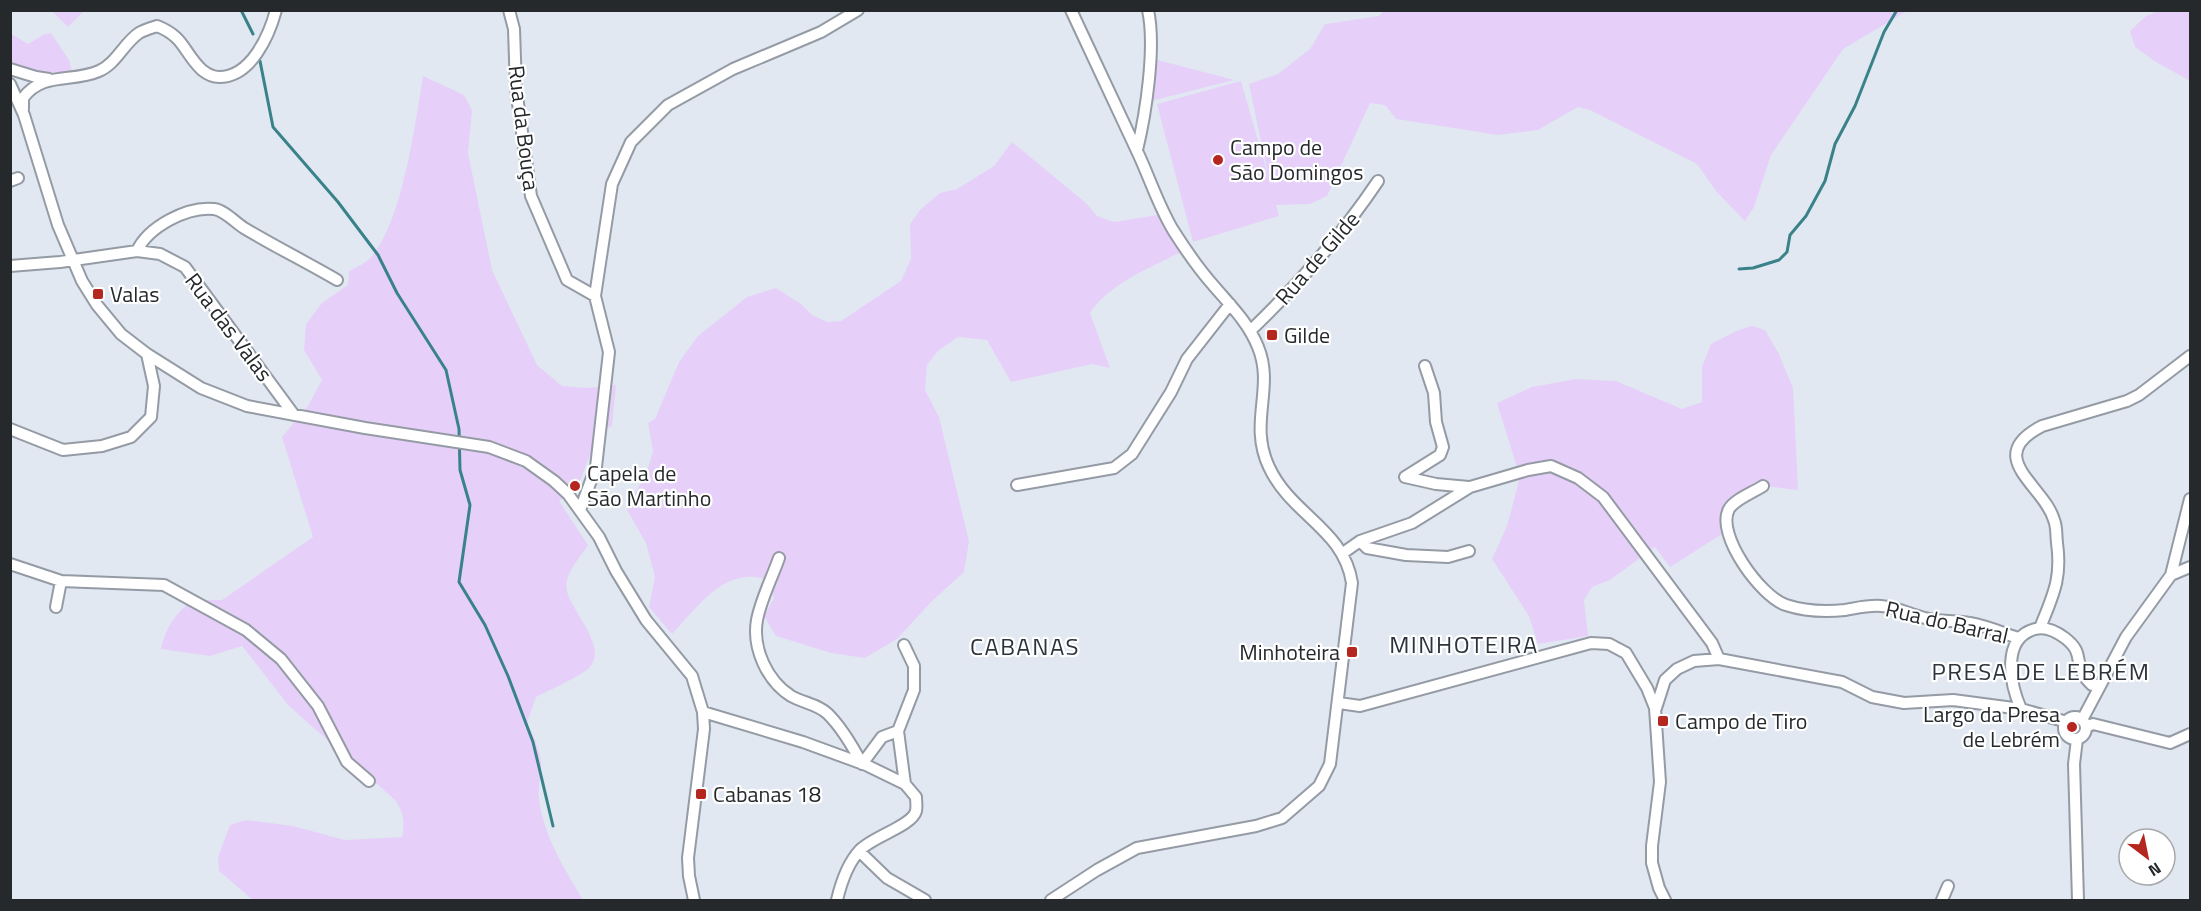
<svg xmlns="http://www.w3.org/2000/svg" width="2201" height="911" font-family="'Titillium Web',sans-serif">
  <rect width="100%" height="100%" fill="#e1e8f2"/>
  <path fill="#e6d0f9" d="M1385 10H1907V11L1843 49 1771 155 1754 207 1745 221 1716 191 1697 164 1590 110 1578 107 1538 130 1498 135 1396 119 1385 105 1370 103 1327 196 1310 204 1276 205 1279 216 1193 242 1157 104 1241 81 1269 179 1249 84 1278 74 1310 49 1325 24 1379 16Z
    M52 11H84L68 27Z
    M2158 11H2190V81L2156 62 2135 47 2130 31 2146 16Z
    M10 33 28 44 43 35 51 33 69 60 72 71 47 74 13 63 11 61Z
    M1154 59 1234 80 1151 101Z
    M423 76 464 95 472 110 468 153 492 270 537 365 562 386 587 388 616 385 612 426 599 432 578 486 559 501 588 545C580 558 563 575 567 591 571 611 609 647 589 668 583 675 546 692 536 697L527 723C533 735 539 748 541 762 542 774 537 787 539 799 544 837 564 868 583 900H253L219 871 218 857 230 825 246 820 293 826 345 840 402 837C405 822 404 813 395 800L289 706 242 646 210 656 161 649C167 625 174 616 192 600H222L313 537 282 437 308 406 322 380 304 350 306 324 322 303 348 285 349 271C356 267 367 263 372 256 403 219 415 124 423 76Z
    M1012 142 1087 204 1097 216 1114 222 1158 215 1181 252C1150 268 1110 283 1090 313L1110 368 1092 364 1011 382 987 340 958 337 938 351 927 365 925 390 939 417 969 541 964 572 931 602 897 639 865 658 831 653 776 636 764 616 774 598 768 580C725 565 698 607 672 634L649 607 655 577 646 543 627 510 648 468 653 451 648 423 655 419 679 362 698 336 747 297 776 288 801 304 812 315 827 322 841 321 901 281 911 259 910 224 920 210 940 193 957 189 994 166Z
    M1752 326 1765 330 1779 354 1793 388 1798 490 1758 485 1725 507 1730 529 1670 567 1655 547 1610 580 1592 587 1584 600 1588 636 1538 644 1529 616 1492 559 1507 526 1520 477 1497 403 1532 387 1576 379 1616 381 1682 409 1702 402V367L1711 344 1736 331Z"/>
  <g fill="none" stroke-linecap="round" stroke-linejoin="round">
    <path stroke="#3a828a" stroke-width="3" d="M241 10 253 34
      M260 61 273 127 338 202 378 255 397 293 446 370 459 429 460 470 470 505 459 582 485 625 508 676 533 742 553 826
      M1739 269 1753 268 1779 260 1787 252 1790 235 1806 216 1825 181 1835 144 1855 106 1884 32 1897 10"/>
    <g stroke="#949ba4" stroke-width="14">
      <path id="minor" d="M509 10 514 29 516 89 531 196 567 280 595 296
        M10 69 36 77 49 79
        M10 84 24 115 58 225 82 281 97 305 121 334 147 354 201 388 247 406 365 428 489 447 526 461 554 481 568 494 599 537 616 571 646 620 692 676 703 712 704 729 688 858 689 876 694 900
        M23 109V98C43 71 72 83 99 71 116 64 124 43 139 33 144 30 151 28 157 26 185 37 183 52 202 70 207 74 213 77 219 77 251 77 269 36 276 10
        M1137 150C1146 113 1156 47 1148 10
        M10 181 18 178
        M137 251C148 227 187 206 214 209 224 210 236 223 244 228 274 246 306 262 337 280
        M10 266 60 262 137 251 160 254 185 267 294 415
        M1250 331C1298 285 1341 236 1378 181
        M1425 366 1434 393 1436 422 1443 447 1440 455 1405 477 1436 484 1469 487
        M10 429 63 450 102 446 131 437 151 417 154 386 147 354
        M1017 485 1114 468 1132 454 1171 392 1187 359 1230 304
        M1763 486C1754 492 1735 499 1729 509 1715 534 1761 597 1786 605 1804 611 1826 612 1845 610 1857 608 1868 605 1881 606 1897 607 1909 614 1925 618 1939 622 1955 620 1970 623 1987 626 2003 633 2018 638
        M580 510 596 467 609 352 595 296 612 184 631 142 668 105 733 69 821 32 858 10
        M1360 541 1367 548 1406 555 1448 557 1469 551
        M1343 553 1360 541 1412 523 1470 487 1528 470 1551 466 1578 478 1603 497 1712 643 1719 659
        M779 558C772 578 761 599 757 620 752 648 767 681 791 696 803 703 818 704 828 714 842 728 853 747 862 764
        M10 564 61 581 164 585 246 630 281 659 318 706 347 762 369 781
        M2171 575 2190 499
        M56 607 61 581
        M2040 628C2053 595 2062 579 2057 543 2056 535 2057 527 2054 520 2044 485 1982 457 2042 426L2127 401 2139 395 2190 356
        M904 645 914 666V690L898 731 905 784
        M1339 703 1360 706 1591 643 1609 644 1626 653 1647 688 1655 708 1660 782 1652 846V863L1659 888 1665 900
        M1656 708 1665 680 1677 669 1694 661 1719 659 1842 682 1872 697 1904 703 1953 700 2021 709 2067 722
        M2021 709C2010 684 2001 638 2035 629 2046 626 2057 632 2065 638 2083 652 2075 659 2083 674 2085 678 2089 682 2092 685H2100
        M703 712 803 742 866 765 905 784 916 797C916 801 917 806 916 811 912 826 874 836 860 850 847 864 841 883 837 900
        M2064 728a11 11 0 1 1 22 0a11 11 0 1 1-22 0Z
        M2082 720 2126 637 2171 575 2190 567
        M2086 727 2093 724 2170 743 2190 734
        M2077 739 2074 764 2078 900
        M862 764 882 737 898 731
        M859 851 887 878 925 900
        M1051 900 1097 870 1137 848 1256 826 1282 818 1319 786 1330 764 1352 583C1344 529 1291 515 1269 467 1248 423 1275 388 1258 347 1248 322 1230 305 1213 285 1198 268 1185 249 1173 230 1158 205 1149 176 1137 151 1115 104 1093 57 1071 10
        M1942 900 1948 886"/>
    </g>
    <use href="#minor" stroke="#fff" stroke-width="10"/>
  </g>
  <g fill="#b5261e" stroke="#fff" stroke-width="2">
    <circle cx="1218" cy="160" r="6"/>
    <rect x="92" y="288" width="12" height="12" rx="3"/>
    <rect x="1266" y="329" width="12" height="12" rx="3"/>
    <circle cx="575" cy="486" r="6"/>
    <rect x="1346" y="646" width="12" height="12" rx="3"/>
    <rect x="1657" y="715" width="12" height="12" rx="3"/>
    <circle cx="2072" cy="727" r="6"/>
    <rect x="695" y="788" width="12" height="12" rx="3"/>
  </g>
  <g text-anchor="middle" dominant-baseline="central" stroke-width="4.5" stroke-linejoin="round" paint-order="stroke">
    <g font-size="22" fill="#26292c" stroke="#fff">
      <text transform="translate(524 128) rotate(83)">Rua da Bouça</text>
      <text transform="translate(1317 258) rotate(-49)">Rua de Gilde</text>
      <text transform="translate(229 327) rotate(53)">Rua das Valas</text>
      <text transform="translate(1947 622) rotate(13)">Rua do Barral</text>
    </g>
    <g font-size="22" fill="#26292c" stroke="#fff" text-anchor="start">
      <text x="1230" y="147">Campo de<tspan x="1230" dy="25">São Domingos</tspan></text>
      <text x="110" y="294">Valas</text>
      <text x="1284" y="335">Gilde</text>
      <text x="587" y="473">Capela de<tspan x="587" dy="25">São Martinho</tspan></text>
      <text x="1340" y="652" text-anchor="end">Minhoteira</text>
      <text x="2060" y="714" text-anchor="end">Largo da Presa<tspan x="2060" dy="25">de Lebrém</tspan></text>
      <text x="1675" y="721">Campo de Tiro</text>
      <text x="713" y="794">Cabanas 18</text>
    </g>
    <g font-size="24" letter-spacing="1.5" fill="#2e343c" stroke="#fff">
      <text x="1464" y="644">MINHOTEIRA</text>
      <text x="1025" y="646">CABANAS</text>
      <text x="2041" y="671">PRESA DE LEBRÉM</text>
    </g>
  </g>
  <rect width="2201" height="911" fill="none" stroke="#26292c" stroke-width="24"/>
  <g transform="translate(2147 857) rotate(148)"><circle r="28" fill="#ffffff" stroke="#a8a9ab" stroke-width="1.5"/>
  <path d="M0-4.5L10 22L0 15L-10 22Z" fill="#b5261e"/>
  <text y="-9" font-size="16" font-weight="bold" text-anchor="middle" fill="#26292c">N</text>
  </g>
</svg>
